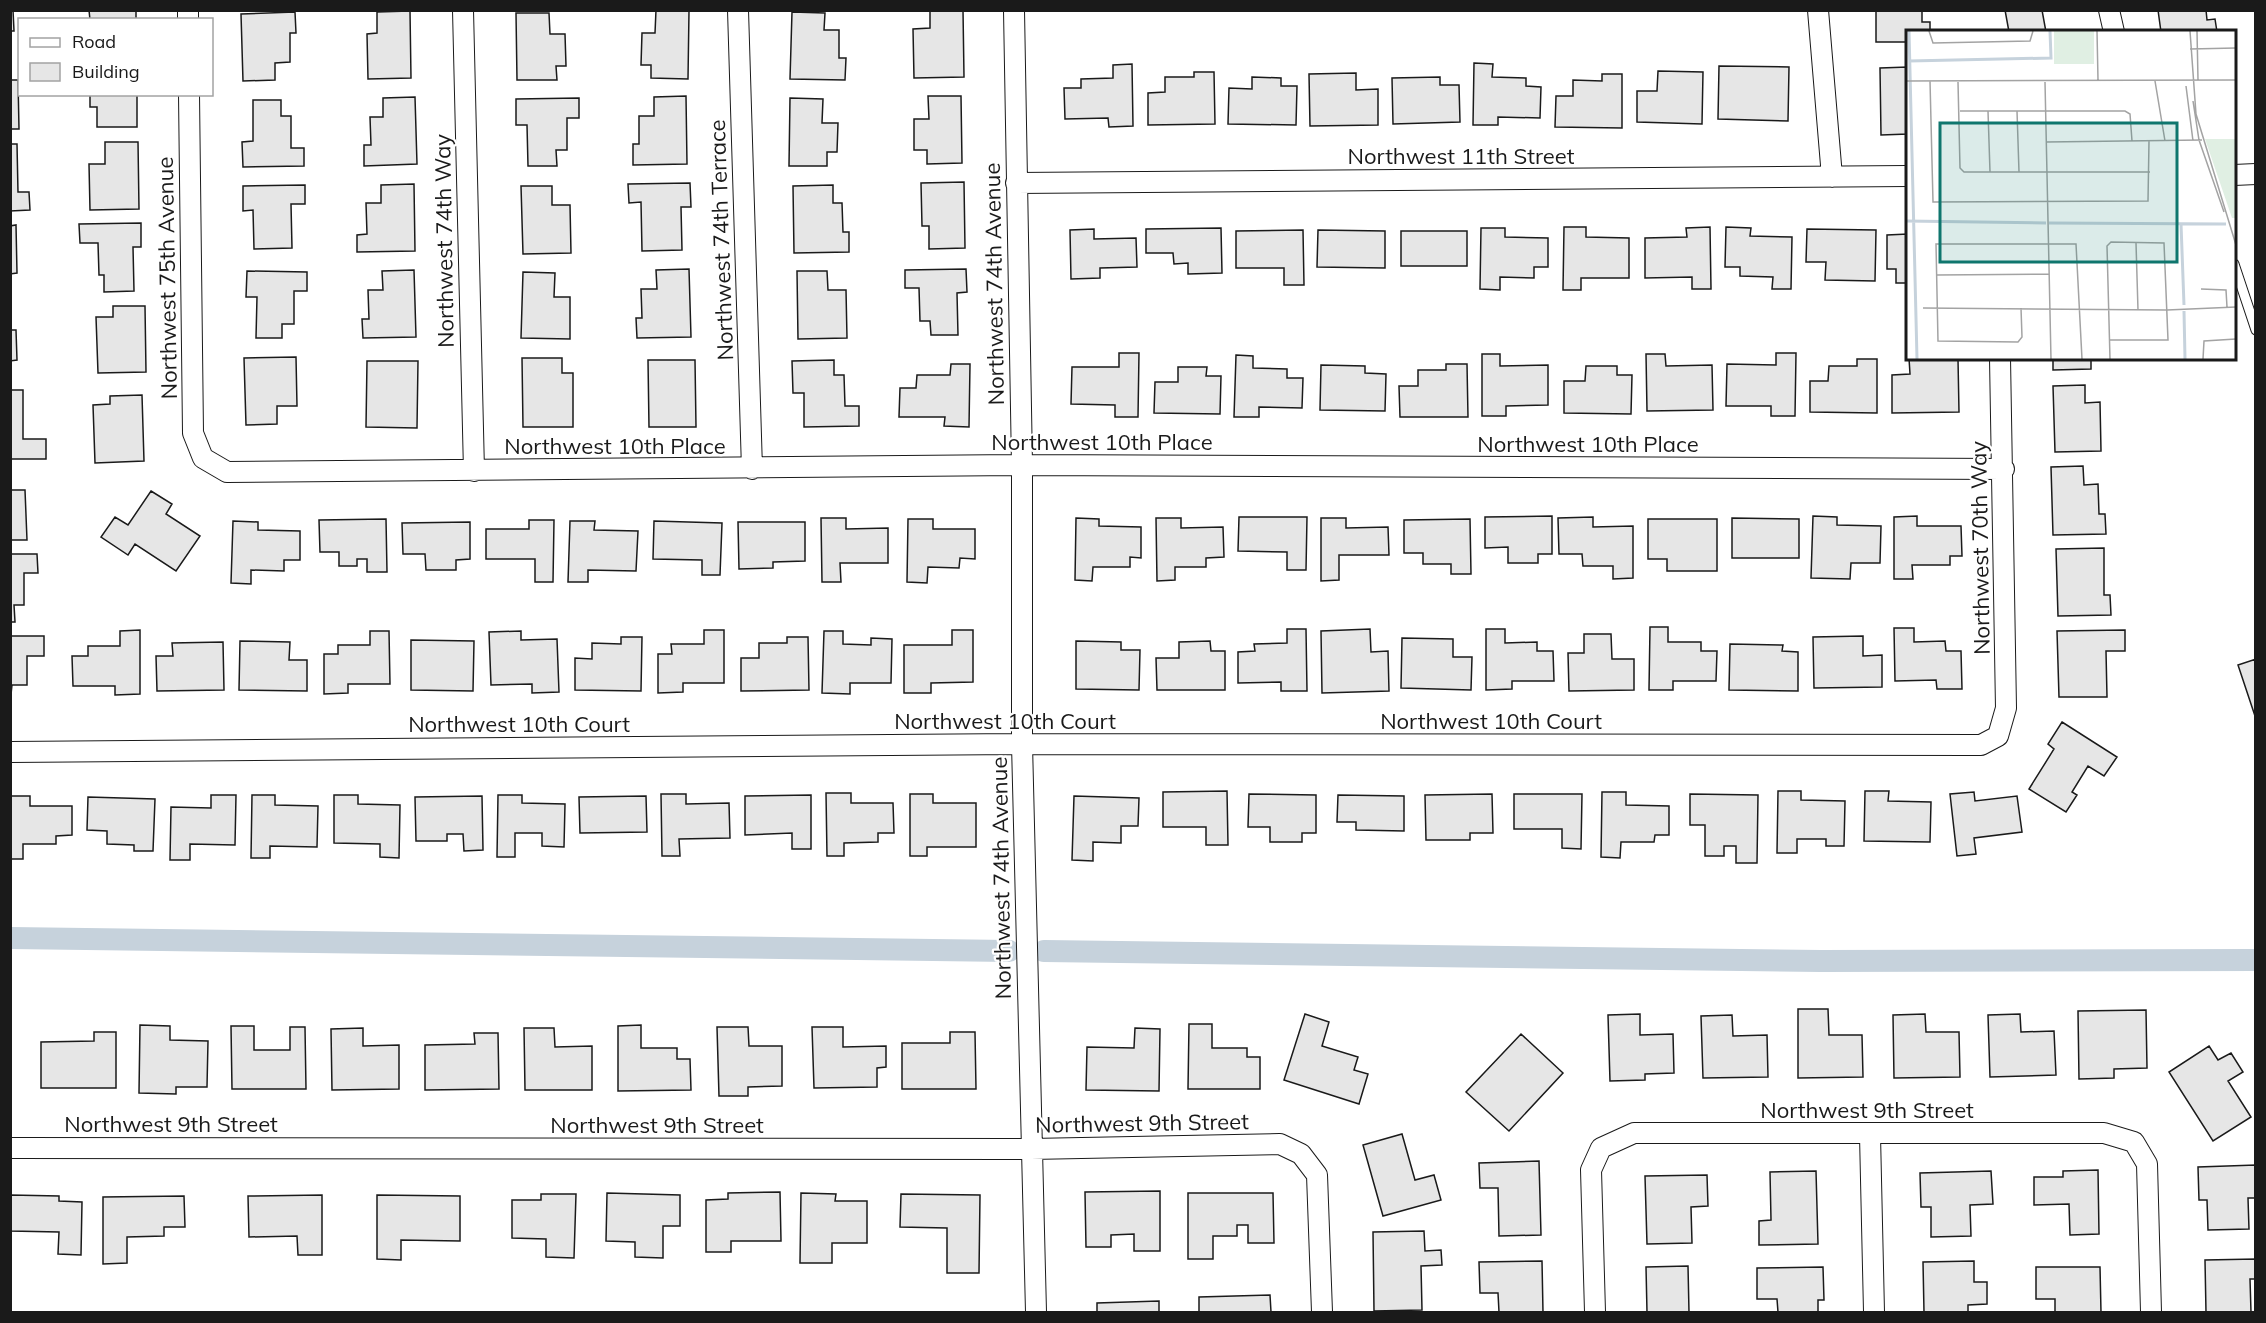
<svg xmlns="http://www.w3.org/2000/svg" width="2266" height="1323" font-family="Mulish,sans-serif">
  <rect width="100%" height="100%" fill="#fff"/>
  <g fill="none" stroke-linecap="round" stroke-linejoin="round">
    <path stroke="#c6d2dc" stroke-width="22" d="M10 938 1009 951
      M1044 951 1821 961 2256 960"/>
  </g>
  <path fill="#e6e6e6" stroke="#1a1a1a" stroke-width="1.5" d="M10 10H13L14 31H10Z
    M89 10H136V20H90Z
    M656 10 689 11 688 79 651 78V65H641L642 33H655Z
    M930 10H963L964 77 914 78 913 29 930 28Z
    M1876 10H1922V22H1930V32H1908V42H1876Z
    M2005 10H2042L2046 32H2009Z
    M2158 10H2206L2207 20 2215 19 2217 32H2161Z
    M410 11 411 78 368 79 367 34 377 33V12Z
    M295 12 296 33H290V62L275 63V80L243 81 241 14Z
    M792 12 825 13 824 30H839V58H846L845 80 790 79Z
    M516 13H549L550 34H565L566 66H556L557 80H517Z
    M1474 63 1493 64 1492 77 1526 78V86L1541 87 1540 118 1498 117V125H1473Z
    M1132 64 1133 126 1109 127 1108 118 1065 119 1064 88H1081V79L1113 78V65Z
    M1719 66 1789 67 1788 121 1718 119Z
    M1908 67V134L1881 135 1880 68Z
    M1658 71 1703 72 1702 124 1637 122V91H1657Z
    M1194 72H1214L1215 124 1148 125V93L1165 92V77H1194Z
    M1356 73V90L1378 89V125L1310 126 1309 74Z
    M1602 74H1622V128L1555 127 1556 96H1573V80L1602 81Z
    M1252 77 1281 78V86H1297L1296 125 1228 124 1229 88 1252 89Z
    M1440 77V85H1459L1460 122 1393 124 1392 78Z
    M10 80H18L19 129H10Z
    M90 94H137V127H97V107H90Z
    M686 96 687 164 633 165V144H639V116H654V97Z
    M928 96H961L962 163 927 164V150H914V119H929Z
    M415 97 417 164 364 166V145H371L370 117H383V98Z
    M579 98V118H567V150H556L557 166H528L527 125H516V99Z
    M790 98 823 99 822 123H838L837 152H827V166H789Z
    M253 100H281V116H291V148H304V166L243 167 242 142 253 141Z
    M105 142H138L139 209 90 210 89 164H105Z
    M10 144H17L18 192H29L30 210 10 211Z
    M964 182 965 248 929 249V226H922L921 183Z
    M690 183 691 207H681L682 250 642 251 641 202 629 203 628 184Z
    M414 184 415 251 357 252V235L367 234 366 203H381V185Z
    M305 185V204H291L292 248 254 249 253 210 243 211V186Z
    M833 185V203H842L843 232H849V252L794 253 793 186Z
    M521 186H552V205H570L571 253 523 254Z
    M141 223V247H133L134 291 104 292V275H99L98 243H80L79 224Z
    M16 225 17 273 10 274V226Z
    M1564 227H1586V237L1629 238V278H1581V290H1563Z
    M1710 227 1711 289H1692V277L1645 278V238L1687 237 1686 228Z
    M1726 227 1751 228 1750 236 1792 237 1791 289H1772L1773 277 1740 276V267H1725Z
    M1221 228 1222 273 1188 274V263L1174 264 1173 253H1146V229Z
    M1481 228H1505V237L1548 238V267H1534V278L1500 277V290L1480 289Z
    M1094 229V239L1136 238 1137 267 1100 268V278L1071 279 1070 230Z
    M1807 229 1876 230 1875 281 1825 280 1826 262H1806Z
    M1303 230 1304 285H1284V268H1236V231Z
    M1318 230 1385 231V268L1317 267Z
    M1401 231H1467V266H1401Z
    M1908 234V283H1896V269H1887V235Z
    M689 269 691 337 637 338 636 318H642L641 289H657L656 270Z
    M966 269 967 292 957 293 958 335H931L930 321H920L919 288H905V270Z
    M414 270 416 337 363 338 362 319H369L368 290H383L382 271Z
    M247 271 307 272V291H294V324H282V338H256L257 297H246Z
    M797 271H827L828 290H846L847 338 798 339Z
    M523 272 555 273 554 297H570V339L521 338Z
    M113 306H145L146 372 98 373 96 317H113Z
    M10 330H16L17 360 10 361Z
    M1119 353H1139L1138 417H1115V405L1071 404 1072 367H1119Z
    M1776 353H1796L1795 416H1771V406H1726L1727 364 1776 365Z
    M1482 354H1500V366L1548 365V405L1506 406V416H1482Z
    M1646 354H1665L1666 366 1712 365 1713 410 1647 411Z
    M1236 355 1253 356V368L1287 369V378H1303L1302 408 1259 407V417H1234Z
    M296 357 297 406H277V424L246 425 244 358Z
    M522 358H562V373H573V427H523Z
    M1909 358 1958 359 1959 412 1892 413V375L1910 374Z
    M2053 358H2091V369L2053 370Z
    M1857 359H1877V413L1810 412V381H1828L1829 366H1857Z
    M648 360H695L696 427H649Z
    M834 360V375H844L845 406H859V426L804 427V393H793L792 361Z
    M367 361H418L417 428 366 427Z
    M951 364H970L969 427 944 426 945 417H899L900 388H916L917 375H950Z
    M1446 364H1467L1468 417H1400L1399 386H1418V370H1446Z
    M1321 365 1365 366V373L1386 374 1385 411 1320 410Z
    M1586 366H1617V375H1632L1631 414 1564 413V381H1585Z
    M1178 367H1207L1206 376H1221L1220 414 1154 413 1155 382H1178Z
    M2085 385V403L2100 402 2101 451 2055 452 2053 386Z
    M10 390H23V439H46V459H10Z
    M142 395 144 461 95 463 93 405 110 404V396Z
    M2083 466 2084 485 2098 484 2099 514H2105L2106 534 2053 535 2051 467Z
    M10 490H25L27 540H10Z
    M151 491 172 504 166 514 200 536 176 571 135 544 128 555 101 537 115 517 128 525Z
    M1552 516V554H1538V563H1508V547L1485 548V517Z
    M1813 516 1837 517V525L1881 526 1880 563H1851L1850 579 1811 578Z
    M1917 516V526H1961L1962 556H1950V565H1912L1913 579H1894V517Z
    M1239 517H1307L1306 570H1287V552L1238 551Z
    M1593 517V527L1633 526V578L1613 579V566H1583L1582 554H1559L1558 518Z
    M821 518H846V529L888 528V563H840L841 582H822Z
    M1076 518 1099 519V526L1141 527V558L1130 557V567H1093L1092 581 1075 580Z
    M1156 518H1181V528L1223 527 1224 557 1206 558V567H1175V580L1157 581Z
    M1321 518H1346V528L1388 527 1389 555H1339V580L1321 581Z
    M1732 518 1799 519V558H1732Z
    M386 519 387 572H367V559H357V566H339V552H320L319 520Z
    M908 519H933V529H975V559L960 558 959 568 928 567 927 583 907 582Z
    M1470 519 1471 574H1451V564H1423V553H1404V520Z
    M1648 519H1717V571H1667V559H1648Z
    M529 520H554L553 582H535V559H486V529H529Z
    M233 521 258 522V530L300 531V560H284V571L251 570V584L231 583Z
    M570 521H595L594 530 638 531 636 571 588 570V582H568Z
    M654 521 722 523 720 575H702V560L653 559Z
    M470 522V559L456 560V570H426L425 554H403L402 523Z
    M738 522H805V561L773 562V568L739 569Z
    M2104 548V595H2110L2111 615 2058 616 2056 549Z
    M10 554H37L38 573H24V605H14L15 622H10Z
    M1650 627H1668V642H1701V651H1717L1716 681H1673V690H1649Z
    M1894 628H1914V642L1945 641 1946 651H1961L1962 689H1937L1936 680 1895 681Z
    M1287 629H1306L1307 691H1281V682L1238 683V652L1255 651 1254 644 1287 643Z
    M1370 629 1371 652 1388 651 1389 691 1322 693 1321 631Z
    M1486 629H1505V643L1537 642V651H1553L1554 681H1512V689L1486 690Z
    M140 630V694L115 695V686H73L72 656H88V646H120V631Z
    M704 630H724V683H683V692L658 693V654H672L671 644H704Z
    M952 630H973V682L931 683V693H904V645H952Z
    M2125 630V651H2106L2107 697H2059L2057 631Z
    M370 631H389L390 684H348V693L324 694V654H338V645H370Z
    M521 631V640L557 639 559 692 532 693V684L491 685 489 632Z
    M824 631H843V644L871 645V638L892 639 891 683H850V694L822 693Z
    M1584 634H1611L1612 659H1634V690L1569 691 1568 653H1584Z
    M10 636H44V656H27V685H12L10 704Z
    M1863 636V656L1882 655V687L1814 688 1813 637Z
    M621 637H642L641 691 575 690V658L592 659V643L621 644Z
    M787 637H808L809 690 741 691V658H759V643H787Z
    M1402 638 1453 639V657H1472L1471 690 1401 688Z
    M411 640 474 641 473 691 411 690Z
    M240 641 290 642 289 660H307V691L239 690Z
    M1076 641 1121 642V650H1140L1139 690 1076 689Z
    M1210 641 1211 651H1225V690H1157L1156 658H1179V642Z
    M223 642 224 690 157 691 156 656H173L172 643Z
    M1730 644 1783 645 1782 651 1798 652V691L1729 690Z
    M2256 659V719L2238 665Z
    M2062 722 2117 757 2104 776 2088 766 2072 792 2077 795 2066 812 2029 789 2054 749 2048 744Z
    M1227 791 1228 845H1206V827H1163V792Z
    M1778 791H1801V800L1845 801 1844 846H1826V839H1797V853H1777Z
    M1865 791H1889L1888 801 1931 802 1930 842 1864 841Z
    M1602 792H1626V805L1669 806V835H1655L1654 842H1621L1620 858 1601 857Z
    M1974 792 1975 801 2017 796 2022 832 1974 838 1976 854 1957 856 1950 794Z
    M826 793H851V803H893L894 833H878V842L844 843V856H827Z
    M661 794H686V804L729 803 730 838 679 839 680 856H662Z
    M910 794H933V803H976V847H927V856H910Z
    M1249 794 1316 795V833H1302V842H1270V827H1248Z
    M1492 794 1493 833H1470V840H1426L1425 795Z
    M1514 794H1582L1581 849 1562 848V829H1514Z
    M1690 794 1758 795 1757 863H1736V846H1724V856H1705V825H1690Z
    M211 795H236L235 845 190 844V860H170L171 807 211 808Z
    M252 795H275V805L318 806 317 847 270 846V858H251Z
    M334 795H358V804L400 805 399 858 380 857V844L334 843Z
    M498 795H522V803L565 804 564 847 542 846V833H515V857H497Z
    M811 795V849H792V833L745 835V796Z
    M1338 795 1404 796V831L1356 830V822H1337Z
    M10 796H30V806H72V835L56 836V844H23V859H10Z
    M482 796 483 850 464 851 463 834H447V841H416L415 797Z
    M646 796 647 832 580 833 579 797Z
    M1074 796 1139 798 1138 826H1121V843L1093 842V861L1072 860Z
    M88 797 155 799 153 851H134V845L107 844V831L87 830Z
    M1798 1009H1828L1829 1035H1862L1863 1077 1798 1078Z
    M2146 1010 2147 1068 2114 1069V1078L2079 1079 2078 1011Z
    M1305 1014 1329 1022 1322 1046 1358 1057 1354 1070 1368 1074 1359 1104 1284 1080Z
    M1640 1014V1035L1673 1034 1674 1073 1645 1074V1080L1610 1081 1608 1015Z
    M1925 1014 1926 1032H1959L1960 1077 1894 1078 1893 1015Z
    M2020 1014 2021 1032 2054 1031 2056 1075 1990 1077 1988 1015Z
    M1732 1015 1733 1036 1767 1035 1768 1077 1703 1078 1701 1016Z
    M1189 1024H1212V1048H1247V1057H1260V1089H1188Z
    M140 1025 170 1026V1040L208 1041 207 1087H176V1094L139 1093Z
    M641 1025V1048H677V1059H690L691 1090 618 1091V1026Z
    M231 1026H254V1050H290V1027H305L306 1089H232Z
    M717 1027H748L749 1046H782V1086L748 1087V1096H719Z
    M812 1027H843V1047L886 1046V1067L877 1068V1087L814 1088Z
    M363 1028V1046L399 1045V1089L332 1090 331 1029Z
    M524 1028H554L555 1047 592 1046V1090H525Z
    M1135 1028 1160 1029 1159 1091 1086 1090 1087 1047 1134 1048Z
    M94 1032H116V1088H41V1042L94 1041Z
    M950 1032H975L976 1089H902V1043H950Z
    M474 1033H498L499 1089 425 1090V1045L475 1044Z
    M1521 1034 1563 1073 1509 1131 1466 1092Z
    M2209 1046 2218 1060 2231 1053 2243 1072 2228 1081 2251 1117 2213 1141 2169 1072Z
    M1402 1134 1415 1180 1434 1175 1441 1200 1383 1216 1363 1145Z
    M1539 1161 1541 1235 1499 1236 1498 1188H1480L1479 1163Z
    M2256 1165V1198H2248L2249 1229 2208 1230 2207 1200H2199L2198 1167Z
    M2098 1170 2099 1234 2070 1235 2069 1204 2034 1205V1177H2063V1171Z
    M1816 1171 1818 1244 1759 1245V1221L1771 1220 1770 1172Z
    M1991 1171 1993 1204 1970 1205 1971 1236 1931 1237V1207H1921L1920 1173Z
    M1707 1175 1708 1206 1691 1207 1692 1243 1647 1244 1645 1176Z
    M1160 1191V1251H1134V1234L1111 1235V1247H1086L1085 1192Z
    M780 1192 781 1241H731V1252H706V1200L728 1199V1193Z
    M607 1193 680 1195V1226H663V1258L635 1257V1242L606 1241Z
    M801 1193 836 1194 835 1201H867V1243H832V1263H800Z
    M1188 1193H1273L1274 1243H1248V1225H1237V1236H1213V1259H1188Z
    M541 1194H576L574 1258 546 1257V1239L512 1238V1200H541Z
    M901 1194 980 1195 979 1273H947V1228L900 1227Z
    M10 1195 59 1196V1201L82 1202 81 1255 58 1254 59 1232 10 1231Z
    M322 1195V1255H298L297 1236 249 1237 248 1196Z
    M377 1195 460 1196V1241L401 1240V1260L377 1259Z
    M184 1196 185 1227H164V1236L127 1237V1263L103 1264V1197Z
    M1424 1231 1425 1251 1441 1250 1442 1265 1421 1266 1422 1310 1374 1311 1373 1232Z
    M2256 1259V1279H2250L2251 1312H2206L2205 1260Z
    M1542 1261 1543 1312H1499L1498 1293H1480L1479 1262Z
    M1974 1261V1282H1987V1304L1968 1305V1312H1924L1923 1262Z
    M1688 1266 1689 1312H1647L1646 1267Z
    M1823 1267 1824 1300H1818V1312H1778L1777 1299H1757V1268Z
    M2036 1267H2100L2101 1312H2055V1299H2036Z
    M1270 1295 1271 1312H1199V1297Z
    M1159 1301V1312H1097V1303Z"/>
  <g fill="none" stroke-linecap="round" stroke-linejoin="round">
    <g stroke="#1a1a1a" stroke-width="11">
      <path id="service" d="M2234 264 2256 330"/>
    </g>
    <g stroke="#1a1a1a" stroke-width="22">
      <path id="minor" d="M188 10V20
        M463 10 474 471
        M738 10 752 469
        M1014 10 1022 465V744L1036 1312
        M1818 10 1832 177
        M2109 10 2114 32
        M189 94 193 433 203 458 227 472 1022 465 2004 469
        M2234 175 2256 174
        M1016 183 1908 176
        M10 752 1022 744 1981 745 1998 736 2006 708 2000 358
        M1870 1135 1874 1312
        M10 1148 1031 1149 1280 1144 1301 1154 1317 1175 1322 1312
        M1595 1312 1591 1170 1601 1148 1634 1133H2104L2134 1142 2147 1164 2151 1312"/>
    </g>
    <use href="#service" stroke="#fff" stroke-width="9"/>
    <use href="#minor" stroke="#fff" stroke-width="20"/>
  </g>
  <g text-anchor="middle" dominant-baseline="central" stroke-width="4.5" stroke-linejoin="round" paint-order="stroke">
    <g font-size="22" fill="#1a1a1a" stroke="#fff">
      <text x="1461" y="156">Northwest 11th Street</text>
      <text transform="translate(721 240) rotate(-92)">Northwest 74th Terrace</text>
      <text transform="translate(444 241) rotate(-91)">Northwest 74th Way</text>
      <text transform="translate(167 278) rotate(-91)">Northwest 75th Avenue</text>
      <text transform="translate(994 284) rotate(-91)">Northwest 74th Avenue</text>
      <text x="1102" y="442">Northwest 10th Place</text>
      <text x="1588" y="444">Northwest 10th Place</text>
      <text x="615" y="446">Northwest 10th Place</text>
      <text transform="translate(1980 548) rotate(-91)">Northwest 70th Way</text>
      <text x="1005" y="721">Northwest 10th Court</text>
      <text x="1491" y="721">Northwest 10th Court</text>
      <text x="519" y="724">Northwest 10th Court</text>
      <text transform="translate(1001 878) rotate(-91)">Northwest 74th Avenue</text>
      <text x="1867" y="1110">Northwest 9th Street</text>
      <text transform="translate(1142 1123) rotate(-1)">Northwest 9th Street</text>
      <text x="171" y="1124">Northwest 9th Street</text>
      <text x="657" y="1125">Northwest 9th Street</text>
    </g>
  </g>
  <g transform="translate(1906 30)">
    <rect width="330" height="330" fill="#fff"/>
    <path d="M148 1H188V34H148ZM299 109H330V188H326Z" fill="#e0efe3"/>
    <path fill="none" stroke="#c6d2dc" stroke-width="3" d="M3 1 11 329M3 31 145 28 144 1M0 191 140 193M143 193 320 194M275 194 278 275M278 281 279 329"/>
    <path fill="none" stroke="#a3a3a3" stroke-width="1.5" d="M23 1 27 13 124 11 127 1M191 1 192 50M284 1 290 84 330 215M291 1 292 50M284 19 330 18M0 51 330 50M24 51 27 172 242 171 243 111M249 51 259 111M52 52 54 138 58 142H244M139 52 145 329M280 56 287 111M287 71 293 110 318 182M54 81H219L224 84 226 111M82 81 84 142M111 81 113 142M140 112 296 110M230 213 232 280M30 245 143 244M295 259 320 260 321 277M17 278 261 280 330 277M115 278 116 307 112 312 32 311 30 214H170L176 329M204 310H262L258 213 205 212 201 216 204 329M297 329 298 311 330 309"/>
    <path fill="#0f766e" fill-opacity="0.15" stroke="#0f766e" stroke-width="3" d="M34 93H271V232H34Z"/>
    <rect width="330" height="330" fill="none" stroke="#1a1a1a" stroke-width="3"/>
  </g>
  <rect width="2266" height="1323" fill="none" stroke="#1a1a1a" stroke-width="24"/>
  <rect x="18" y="18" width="195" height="78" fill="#ffffff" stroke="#a3a3a3" stroke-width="1.5"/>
  <rect x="30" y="38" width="30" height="9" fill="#ffffff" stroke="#a3a3a3" stroke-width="1.5"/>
  <text x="72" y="48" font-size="18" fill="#1a1a1a">Road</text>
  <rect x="30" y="63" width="30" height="18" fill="#e6e6e6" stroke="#a3a3a3" stroke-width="1.5"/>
  <text x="72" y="78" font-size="18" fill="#1a1a1a">Building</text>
</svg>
